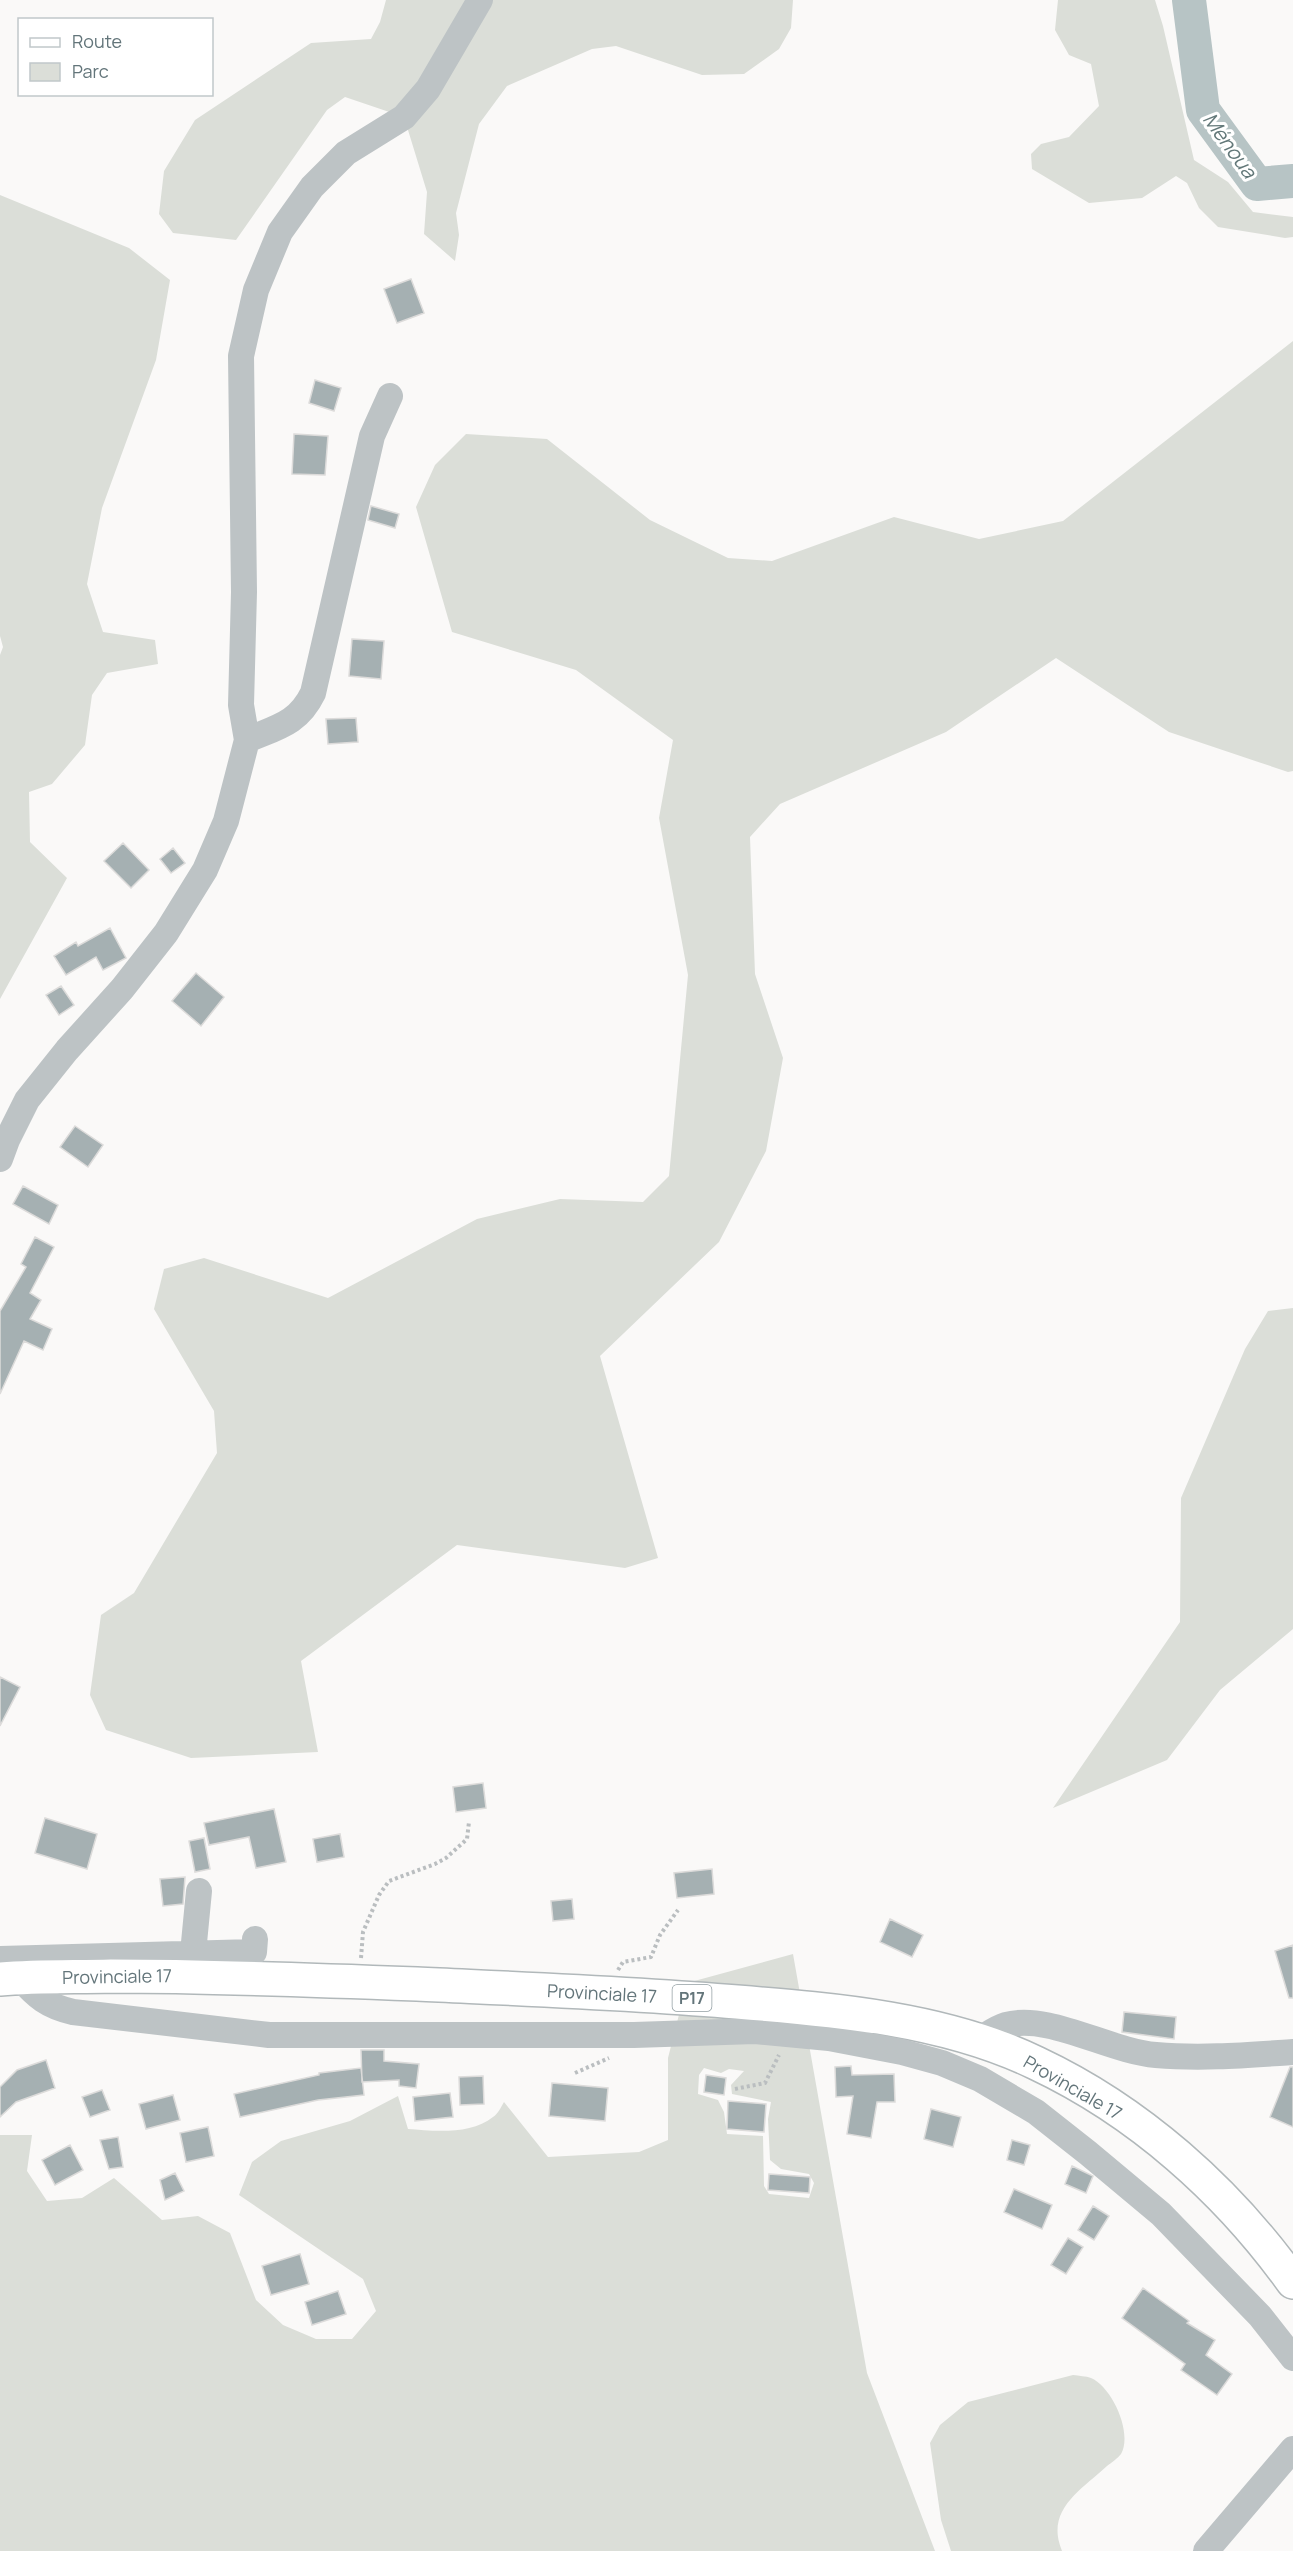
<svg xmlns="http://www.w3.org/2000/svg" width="1293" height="2551" font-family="Manrope,sans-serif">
  <rect width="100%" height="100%" fill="#faf9f8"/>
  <path fill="#dbded8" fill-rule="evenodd" d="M386 0H793L791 28 779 49 744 74 702 75 616 46 592 49 507 86 479 124 456 213 459 235 455 261 424 234 427 192 404 117 345 97 327 110 236 240 173 233 159 214 164 171 195 120 311 43 371 39 380 22Z
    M1058 0H1155L1163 26 1194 160 1228 182 1253 212 1293 217V237L1285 238 1218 227 1199 208 1187 183 1176 176 1142 198 1089 203 1032 169 1031 154 1041 144 1069 137 1099 106 1091 64 1069 55 1055 30Z
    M0 195 129 248 170 280 156 360 102 508 87 584 103 632 155 640 158 664 107 673 92 695 85 745 52 784 29 792 30 842 67 878 0 999V655L3 647 0 636Z
    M1293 341V771L1288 772 1169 732 1056 658 946 732 780 804 750 837 755 974 783 1058 766 1151 719 1242 600 1356 658 1558 625 1568 457 1545 301 1661 318 1752 191 1758 106 1730 90 1695 101 1615 134 1593 217 1453 214 1411 154 1309 164 1269 204 1258 328 1298 477 1219 560 1199 643 1202 669 1176 688 975 659 818 673 740 576 670 452 632 416 507 435 465 466 434 547 439 650 520 728 558 772 561 894 517 979 539 1063 521Z
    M1293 1308V1629L1220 1690 1167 1760 1053 1808 1180 1622 1181 1498 1245 1349 1268 1311Z
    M793 1954 867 2373 935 2551H0V2135H32L27 2171 47 2201 82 2198 114 2178 162 2220 198 2216 230 2233 256 2300 283 2325 316 2339H352L376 2311 363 2279 239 2195 252 2162 281 2141 350 2121 398 2096 408 2129C434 2131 471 2135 493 2117 498 2114 501 2107 504 2102L548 2157 639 2152 668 2140V2058L687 1983ZM704 2068 721 2073 729 2069 744 2071 731 2085 732 2094 771 2102 768 2119 770 2160 781 2169 809 2174 814 2183 809 2198 769 2194 764 2186 763 2136 727 2134 724 2112 718 2100 698 2094 699 2075Z
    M1073 2375C1079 2376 1086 2376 1091 2378 1112 2387 1133 2433 1121 2454 1118 2458 1111 2463 1107 2466 1080 2491 1045 2510 1062 2551H951L941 2520 930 2443 940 2425 968 2402Z"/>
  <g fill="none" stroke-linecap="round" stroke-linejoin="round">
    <path stroke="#b7c4c5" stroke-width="34" d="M1189 0 1203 110 1257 184 1293 181"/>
  </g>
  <path fill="#a5b0b2" stroke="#dcdbda" stroke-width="1.5" d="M411 279 424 313 397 323 384 289Z
    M315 380 341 388 334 411 309 403Z
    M294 434 328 436 325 475 292 474Z
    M371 506 399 514 395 528 368 520Z
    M352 639 384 641 381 679 349 676Z
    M356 718 358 742 328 744 326 719Z
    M123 843 149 870 131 888 104 861Z
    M173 848 185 863 171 873 160 859Z
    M110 928 126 958 103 970 96 957 66 975 54 956 76 942 78 946Z
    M196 973 224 997 201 1026 172 1001Z
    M61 986 74 1005 59 1015 46 995Z
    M75 1126 103 1145 88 1167 60 1147Z
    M23 1186 58 1205 49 1224 13 1204Z
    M35 1237 54 1247 30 1293 41 1300 30 1319 52 1329 43 1350 24 1341 0 1394V1311L26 1267 21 1264Z
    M0 1677 20 1687 0 1726Z
    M483 1783 486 1808 456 1812 453 1787Z
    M274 1809 286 1862 256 1868 249 1837 209 1845 204 1823Z
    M45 1818 97 1834 87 1869 35 1853Z
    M340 1834 344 1857 317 1862 313 1839Z
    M204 1838 210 1869 195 1872 189 1841Z
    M712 1869 714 1894 677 1898 674 1873Z
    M185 1877 183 1904 163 1906 160 1879Z
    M572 1899 574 1919 553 1921 551 1901Z
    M890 1919 923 1935 912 1957 880 1942Z
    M1293 1945V1998H1289L1275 1951Z
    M1124 2012 1176 2017 1174 2039 1122 2032Z
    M361 2050H384V2061L419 2064 416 2088 399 2086V2080L362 2082Z
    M46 2060 55 2088 16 2102 0 2117V2087L17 2070Z
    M851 2066 852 2075 894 2074 895 2102H877L871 2138 847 2134 853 2096 836 2097 835 2067Z
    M1290 2067H1293V2127L1270 2117Z
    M361 2068 364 2095 318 2100 240 2117 234 2094 319 2075V2073Z
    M706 2075 726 2078 724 2095 704 2092Z
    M483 2076 484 2104 460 2105 459 2077Z
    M552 2083 608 2088 605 2121 549 2116Z
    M102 2090 110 2110 90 2117 82 2097Z
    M450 2093 453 2117 415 2121 413 2097Z
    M173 2095 180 2120 146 2129 139 2104Z
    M728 2101 766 2104 764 2132 727 2129Z
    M931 2109 961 2117 953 2147 924 2139Z
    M208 2127 214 2156 186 2162 180 2133Z
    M118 2137 123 2167 109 2169 100 2140Z
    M1012 2140 1030 2145 1024 2165 1007 2160Z
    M70 2145 83 2170 55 2185 42 2160Z
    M1072 2166 1093 2176 1086 2193 1065 2184Z
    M175 2173 184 2191 165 2200 160 2180Z
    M769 2174 810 2177 809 2193 768 2190Z
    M1014 2189 1052 2205 1042 2229 1004 2212Z
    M1093 2206 1109 2216 1094 2240 1078 2230Z
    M1068 2238 1083 2247 1066 2274 1051 2265Z
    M300 2254 309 2284 271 2295 262 2266Z
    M1143 2288 1189 2321 1187 2323 1215 2340 1206 2355 1232 2374 1217 2395 1181 2370 1185 2364 1122 2318Z
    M338 2291 346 2314 312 2325 305 2302Z"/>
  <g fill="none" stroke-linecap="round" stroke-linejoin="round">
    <g stroke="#b1b8ba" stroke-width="36">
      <path id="major" d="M0 1979C37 1976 74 1977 111 1976 213 1976 315 1980 417 1984 524 1989 631 1993 737 2002 837 2010 945 2019 1036 2063 1138 2111 1227 2190 1293 2282"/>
    </g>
    <path stroke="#babec0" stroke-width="4" stroke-dasharray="3 3" stroke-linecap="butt" d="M361 1958 363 1932 379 1895 389 1881 435 1864 446 1858 467 1839 469 1822
      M618 1970 623 1962 651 1957 660 1935 678 1910
      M575 2073 609 2058
      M735 2089 765 2083 779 2055"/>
    <path stroke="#bdc3c5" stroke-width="26" d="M247 740C277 727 298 724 313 693L372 436 390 396
      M0 1159 7 1140 27 1100 67 1050 122 989 166 933 205 870 226 821 247 740 241 705 244 592 241 356 256 290 280 232 312 187 346 153 404 117 428 89 480 0
      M193 1953 199 1891
      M0 1959 254 1952 255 1939
      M19 1977C37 1997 47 2006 73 2012L269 2035H634L755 2031 829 2038 902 2052 942 2063 980 2079 1036 2112 1088 2153 1161 2214 1260 2316 1293 2358
      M978 2040C987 2035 996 2028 1006 2025 1048 2013 1109 2051 1156 2055 1202 2059 1248 2055 1293 2052
      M1206 2551 1293 2449"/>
    <use href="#major" stroke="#fff" stroke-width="33"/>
  </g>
  <g text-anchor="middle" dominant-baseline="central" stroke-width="6" stroke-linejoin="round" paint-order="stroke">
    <rect fill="#fff" stroke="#929ea2" stroke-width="1.5" x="672.5" y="1985" width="39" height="26" rx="4.5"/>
    <g font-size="16" font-weight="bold" fill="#63757a">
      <text x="692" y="1998">P17</text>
    </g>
    <g font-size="18" fill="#63757a" stroke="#fff">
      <text transform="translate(117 1976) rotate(-1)">Provinciale 17</text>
      <text transform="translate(602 1993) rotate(3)">Provinciale 17</text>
      <text transform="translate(1073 2087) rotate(30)">Provinciale 17</text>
    </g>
    <g font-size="20" font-style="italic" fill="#637879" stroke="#fff">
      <text transform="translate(1230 145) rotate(54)">Ménoua</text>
    </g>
  </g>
  <rect x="18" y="18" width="195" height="78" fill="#ffffff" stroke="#c1c8ca" stroke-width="1.5"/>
  <rect x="30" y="38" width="30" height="9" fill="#ffffff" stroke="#c1c8ca" stroke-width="1.5"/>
  <text x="72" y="48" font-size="18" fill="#63757a">Route</text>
  <rect x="30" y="63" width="30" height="18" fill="#dbded8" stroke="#c1c8ca" stroke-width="1.5"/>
  <text x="72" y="78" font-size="18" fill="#63757a">Parc</text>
</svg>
